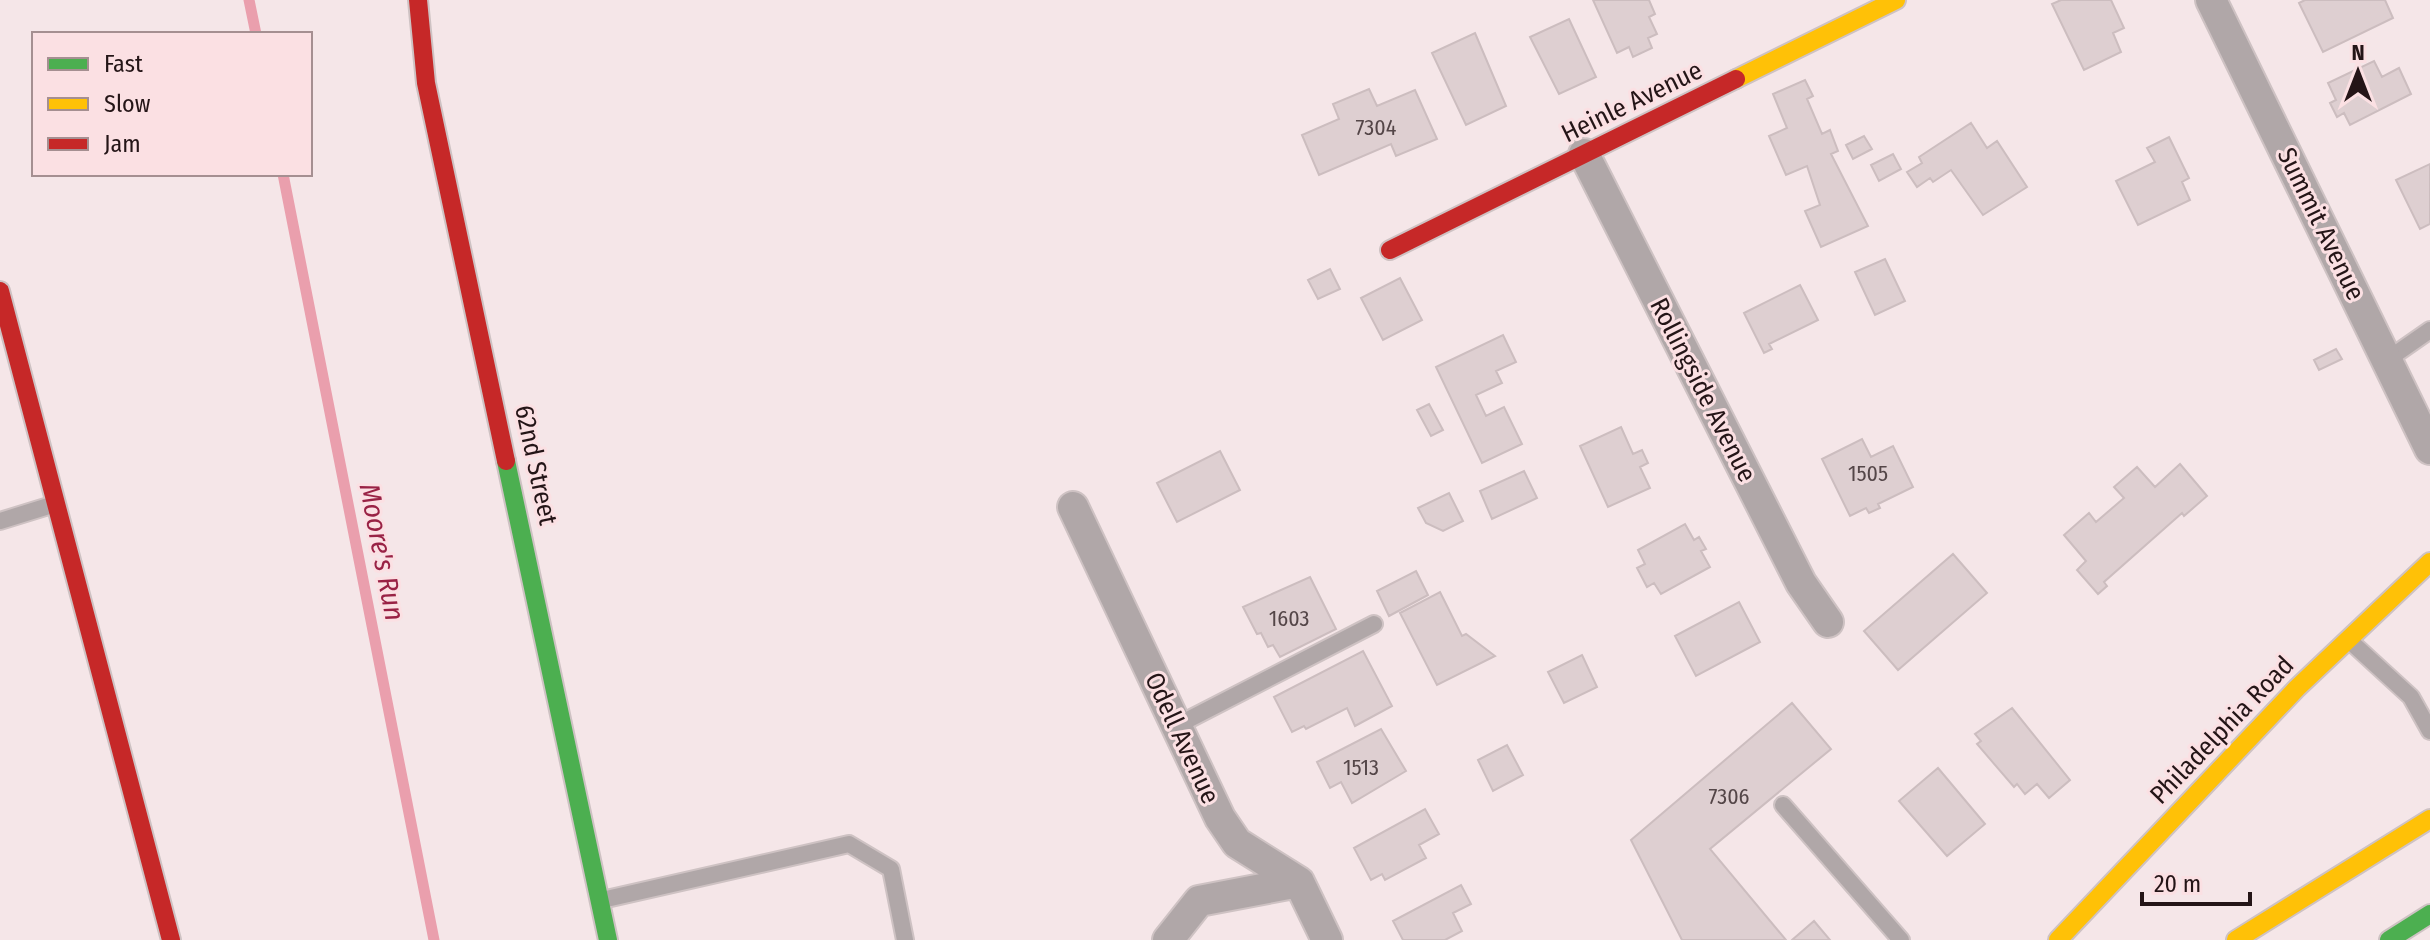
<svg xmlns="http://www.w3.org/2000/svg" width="2430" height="940" font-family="'Fira Sans Condensed',sans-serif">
  <rect width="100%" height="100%" fill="#f5e6e8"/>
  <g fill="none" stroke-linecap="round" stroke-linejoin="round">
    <path stroke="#ea9fad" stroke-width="11" d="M249 0 256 34
      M283 174 434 940"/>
  </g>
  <path fill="#decfd1" stroke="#ccbdbf" stroke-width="2" d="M1593 0H1649L1655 14 1649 17 1657 34 1648 38 1652 48 1633 57 1629 47 1617 53Z
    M2061 0H2111L2124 28 2113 33 2121 52 2084 70 2052 4Z
    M2305 0H2385L2393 18 2323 52 2299 3Z
    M1569 19 1596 77 1559 94 1530 37Z
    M1475 33 1506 106 1466 125 1432 53Z
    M2374 61 2382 77 2399 68 2411 94 2350 125 2344 113 2337 117 2330 103 2336 100 2328 83Z
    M1805 80 1813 96 1807 99 1822 134 1830 130 1838 151 1831 154 1868 226 1821 247 1805 211 1820 205 1807 166 1786 175 1769 136 1787 128 1773 94Z
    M1369 89 1377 106 1415 90 1437 139 1396 156 1391 144 1319 175 1302 135 1339 119 1333 104Z
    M1971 123 1987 148 1997 141 2027 187 1983 215 1951 170 1933 182 1930 178 1917 187 1907 172 1922 163 1919 157Z
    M1864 136 1872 149 1853 159 1846 145Z
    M2169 137 2189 178 2182 182 2190 200 2138 225 2116 181 2155 162 2147 148Z
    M1893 154 1901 169 1879 181 1871 165Z
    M2430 164V224L2420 229 2396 180Z
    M1885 259 1905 301 1875 315 1855 272Z
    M1330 269 1340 289 1318 299 1308 280Z
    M1400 278 1422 320 1383 340 1361 298Z
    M1800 285 1818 320 1769 344 1772 349 1764 353 1744 313Z
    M1503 335 1516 362 1496 371 1502 383 1476 395 1486 416 1504 407 1522 444 1482 463 1436 367Z
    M2336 349 2342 359 2319 370 2314 360Z
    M1429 404 1443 430 1431 436 1417 410Z
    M1621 427 1633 454 1642 450 1648 463 1640 467 1650 488 1608 507 1580 446Z
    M1862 439 1871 457 1893 446 1913 487 1878 504 1880 508 1869 513 1866 508 1850 516 1822 459Z
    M1220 451 1240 490 1177 522 1157 483Z
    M2180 464 2207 496 2184 516 2182 513 2104 582 2107 586 2098 594 2077 570 2086 561 2064 535 2089 513 2096 522 2124 498 2114 487 2137 467 2155 487Z
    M1524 471 1537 498 1492 519 1480 491Z
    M1449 493 1463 521 1443 531 1426 523 1418 508Z
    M1685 524 1694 540 1699 537 1706 549 1701 551 1710 567 1661 594 1654 583 1647 587 1637 568 1645 564 1638 550Z
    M1953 554 1987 593 1898 670 1864 631Z
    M1416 571 1428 595 1389 616 1377 591Z
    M1310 577 1336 629 1280 657 1273 645 1268 647 1261 633 1257 634 1243 607Z
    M1440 592 1462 636 1466 634 1495 656 1437 685 1400 613Z
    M1739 602 1760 642 1696 676 1675 636Z
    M1363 651 1392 706 1355 726 1347 708 1306 729 1304 726 1292 732 1274 697Z
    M1582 655 1597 687 1564 703 1548 672Z
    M1792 703 1831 749 1710 849 1786 940H1682L1631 840Z
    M2012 708 2070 780 2049 798 2037 784 2025 794 2017 784 2014 787 1977 744 1981 741 1975 734Z
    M1381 729 1406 771 1352 803 1341 782 1330 788 1317 762Z
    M1507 745 1523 775 1493 791 1478 760Z
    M1938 768 1985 824 1947 856 1899 801Z
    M1425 809 1439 834 1419 845 1426 858 1385 880 1382 874 1371 880 1354 848Z
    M1461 885 1471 904 1453 913 1462 931 1445 940H1403L1393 921Z
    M1814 921 1830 940H1792Z"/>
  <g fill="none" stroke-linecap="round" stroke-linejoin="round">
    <g stroke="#cec2c3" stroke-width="20">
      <path id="lane" d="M2387 360 2430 330
        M0 521 55 504
        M2351 642 2411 697 2430 731
        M1176 726 1374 624
        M1783 805 1901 940
        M602 900 849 844 891 869 905 940"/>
    </g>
    <g stroke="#cec2c3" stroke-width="34">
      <path id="street" d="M2211 0 2430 449
        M1584 154 1801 583 1828 622
        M1073 507 1220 818 1237 843 1299 882 1327 940
        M1168 940 1199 901 1299 882"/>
    </g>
    <g stroke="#cec2c3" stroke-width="22">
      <path id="fast" d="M506 461 608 940
        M2389 940 2430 914"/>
    </g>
    <g stroke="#cec2c3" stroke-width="22">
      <path id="slow" d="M1736 79 1896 0
        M2058 940 2297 688 2430 562
        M2236 940 2430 819"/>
    </g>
    <g stroke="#cec2c3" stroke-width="22">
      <path id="jam" d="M418 0 426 83 506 461
        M1390 250 1736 79
        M0 291 171 940"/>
    </g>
    <use href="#lane" stroke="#b0a7a8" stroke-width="16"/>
    <use href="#street" stroke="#b0a7a8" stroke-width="30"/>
    <use href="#fast" stroke="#4caf50" stroke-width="18"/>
    <use href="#slow" stroke="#ffc107" stroke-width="18"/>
    <use href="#jam" stroke="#c62828" stroke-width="18"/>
  </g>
  <g text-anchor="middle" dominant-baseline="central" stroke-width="6" stroke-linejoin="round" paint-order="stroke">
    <g font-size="22" fill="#544648">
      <text x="1376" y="127">7304</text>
      <text x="1868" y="473">1505</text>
      <text x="1289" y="618">1603</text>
      <text x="1361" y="767">1513</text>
      <text x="1729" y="796">7306</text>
    </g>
    <g font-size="26" fill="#241517" stroke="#fbe0e3">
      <text transform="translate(1632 102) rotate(-26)">Heinle Avenue</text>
      <text transform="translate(2321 224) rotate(64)">Summit Avenue</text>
      <text transform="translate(1703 390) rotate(63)">Rollingside Avenue</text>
      <text transform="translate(536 465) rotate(78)">62nd Street</text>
      <text transform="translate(2222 730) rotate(-46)">Philadelphia Road</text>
      <text transform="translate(1182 738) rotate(65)">Odell Avenue</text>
    </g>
    <g font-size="28" font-style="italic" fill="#992245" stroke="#fbe0e3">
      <text transform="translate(382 552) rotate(79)">Moore's Run</text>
    </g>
  </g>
  <rect x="32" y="32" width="280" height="144" fill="#fbe0e3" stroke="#a58f91" stroke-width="2"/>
  <rect x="48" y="58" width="40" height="12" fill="#4caf50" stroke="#a58f91" stroke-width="2"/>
  <text x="104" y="72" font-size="24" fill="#241517">Fast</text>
  <rect x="48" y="98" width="40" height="12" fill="#ffc107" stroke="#a58f91" stroke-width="2"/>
  <text x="104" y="112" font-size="24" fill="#241517">Slow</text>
  <rect x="48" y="138" width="40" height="12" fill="#c62828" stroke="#a58f91" stroke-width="2"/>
  <text x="104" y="152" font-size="24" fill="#241517">Jam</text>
  <g transform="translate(2358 72)" stroke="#fbe0e3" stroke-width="6" paint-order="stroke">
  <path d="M0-6L14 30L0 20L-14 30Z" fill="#241517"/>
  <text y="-12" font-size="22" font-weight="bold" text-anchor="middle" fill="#241517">N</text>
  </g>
  <path d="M2142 892v12h108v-12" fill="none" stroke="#241517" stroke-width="4"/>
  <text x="2154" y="892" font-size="24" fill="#241517" stroke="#fbe0e3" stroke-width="6" paint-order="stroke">20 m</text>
</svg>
